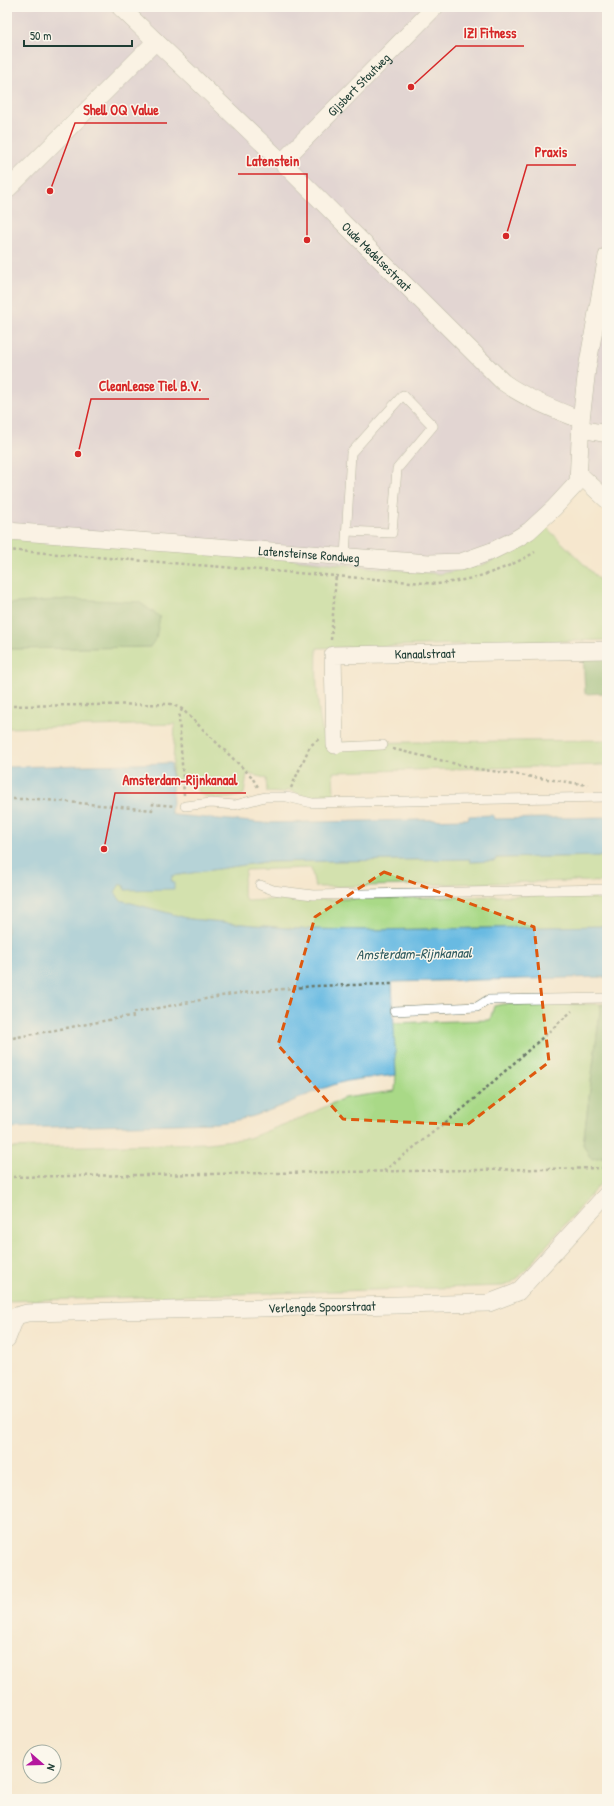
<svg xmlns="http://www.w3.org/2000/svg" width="614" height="1806" font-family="'Patrick Hand',sans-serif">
  <rect width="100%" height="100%" fill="#fbf7ec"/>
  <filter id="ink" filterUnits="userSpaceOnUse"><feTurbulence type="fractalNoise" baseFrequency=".025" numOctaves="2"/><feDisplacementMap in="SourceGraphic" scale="8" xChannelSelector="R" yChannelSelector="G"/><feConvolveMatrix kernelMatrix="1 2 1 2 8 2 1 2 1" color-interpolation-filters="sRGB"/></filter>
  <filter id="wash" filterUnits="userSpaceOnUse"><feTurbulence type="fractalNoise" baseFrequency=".012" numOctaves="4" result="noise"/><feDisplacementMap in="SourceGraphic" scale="16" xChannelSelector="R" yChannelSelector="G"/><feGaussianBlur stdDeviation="0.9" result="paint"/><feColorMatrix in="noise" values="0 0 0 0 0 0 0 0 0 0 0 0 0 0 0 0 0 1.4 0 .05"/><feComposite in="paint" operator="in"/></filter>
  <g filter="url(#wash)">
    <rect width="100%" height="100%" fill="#f5e7ce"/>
    <path fill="#c9bfd7" d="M7 7H607V489L590 474 524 549 441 579 7 564Z"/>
    <path fill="#a9d987" stroke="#648b5e" d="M546 527 607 587V640L317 648C316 675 316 717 326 742L330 743 607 740V765L333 772 334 795C317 797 305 799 289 790L282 793 267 792 266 778 247 774 244 794C231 800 211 801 198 793L199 784 195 782H172L175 724 7 728V649L150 647 69 599 7 604V537L279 558 440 574 482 565 516 551Z
      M607 856 606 882 575 881 321 887 315 886 311 868 246 870C244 880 240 892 247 901L284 899 286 900 607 894V926L370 930 297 929 190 919 120 900 115 892C116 886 119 884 124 884L125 890 174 882H171V876L264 862 470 859V862L495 861V858Z
      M503 1004H601L583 1144 591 1159 607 1156V1176L520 1276 511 1283 503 1286 7 1301V1148L208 1143 249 1138 303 1117 344 1098 395 1091 396 1075 393 1023 490 1020 494 1006Z"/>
    <path fill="#86b974" stroke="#527b54" d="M68 599 139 602 160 617 156 638 150 647 7 649V604Z
      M607 653V693L585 694 583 654Z
      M601 1004H607V1156L591 1159 583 1144Z"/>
    <path fill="#67bae2" stroke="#437c8b" d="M171 763 173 805H171V813L174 815 263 823 468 819 469 816 493 815 494 819 607 817V856L496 858 495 861 470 862V859L264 862 172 876 171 882H174V889L125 890 124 884H120L115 892 120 900 190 919 297 929 370 930 607 926V977L392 982 396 1075C375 1078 352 1078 333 1085 293 1099 261 1119 217 1123L7 1128V767Z"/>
  </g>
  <g filter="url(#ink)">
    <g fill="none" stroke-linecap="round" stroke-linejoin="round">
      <g stroke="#6a786a" stroke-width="10">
        <path id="service" d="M345 557 351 453 403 395 433 426 397 469 392 533 346 531
          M335 745 341 747 383 745
          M185 806 211 803 235 805 265 797H287L312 803 607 797
          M260 885 273 890 313 895 607 889
          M394 1011 477 1007 488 1000 607 998"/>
      </g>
      <g stroke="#6a786a" stroke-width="18">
        <g id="minor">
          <path id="s1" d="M120 7 282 162 503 382C527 399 554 409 581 420"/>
          <path id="s2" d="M282 162 435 7"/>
          <path d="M7 190 155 42"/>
          <path d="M581 429 607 434"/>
          <path d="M580 475 607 500"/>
          <path id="s3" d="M7 531 429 563 461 562 492 551 516 539 529 531 554 508 578 482 581 420 587 369 607 256"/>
          <path id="s4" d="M335 745 333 655 607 650"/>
          <path id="s5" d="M7 1339 16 1316 27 1313 489 1303 518 1292 607 1194"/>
        </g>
      </g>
      <path stroke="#6a786a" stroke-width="2.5" stroke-dasharray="3 3" stroke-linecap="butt" d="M7 550 437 584C472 580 504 571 535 552
        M331 640 336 575
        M7 706 171 704 182 709 251 776 258 787
        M182 709 179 717 184 795
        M393 749 478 769 588 785
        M291 788 310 746 320 738
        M7 799H37L152 810 153 804 175 806
        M133 1018 132 1013 232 994 314 986 392 984
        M7 1039 130 1016
        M384 1171 465 1107 572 1011
        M7 1177 607 1168"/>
      <use href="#service" stroke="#fff" stroke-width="9"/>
      <use href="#minor" stroke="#fff" stroke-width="17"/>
    </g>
  </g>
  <path d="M0 0H614V1806H0ZM384 872 534 927 549 1062 467 1125 343 1119 278 1045 315 917Z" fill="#f5e7ce" fill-opacity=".55" fill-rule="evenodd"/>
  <path fill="none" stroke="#de580e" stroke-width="3" stroke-dasharray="8 5" stroke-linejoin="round" d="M384 872 534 927 549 1062 467 1125 343 1119 278 1045 315 917Z"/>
  <g text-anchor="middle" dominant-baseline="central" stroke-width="3" stroke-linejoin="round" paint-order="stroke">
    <g font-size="13" fill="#1f3d34" stroke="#fbf7ec">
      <text stroke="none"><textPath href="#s2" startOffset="109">Gijsbert Stoutweg</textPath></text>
      <text stroke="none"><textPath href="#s1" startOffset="358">Oude Medelsestraat</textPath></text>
      <text stroke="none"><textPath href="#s3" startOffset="303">Latensteinse Rondweg</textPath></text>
      <text stroke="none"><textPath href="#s4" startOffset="182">Kanaalstraat</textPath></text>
      <text stroke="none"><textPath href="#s5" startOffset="331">Verlengde Spoorstraat</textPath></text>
    </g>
    <g font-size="14" font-style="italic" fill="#315c60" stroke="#fbf7ec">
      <text transform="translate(414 953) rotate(-1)">Amsterdam-Rijnkanaal</text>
    </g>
  </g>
  <path fill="none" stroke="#d62828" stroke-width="1.5" d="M411 87L456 46H524M50 191L75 123H167M506 236L527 165H576M307 240L307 174H238M78 454L91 399H209M104 849L115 793H246"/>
  <g fill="#d62828" stroke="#fbf7ec" stroke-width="1.5">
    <circle cx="411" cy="87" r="4"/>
    <circle cx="50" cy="191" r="4"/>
    <circle cx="506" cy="236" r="4"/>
    <circle cx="307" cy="240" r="4"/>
    <circle cx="78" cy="454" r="4"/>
    <circle cx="104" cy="849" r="4"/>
  </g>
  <g font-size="14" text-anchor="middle" font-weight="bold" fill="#d62828" stroke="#fbf7ec" stroke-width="3" stroke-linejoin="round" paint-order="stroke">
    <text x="490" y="38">IZI Fitness</text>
    <text x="121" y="115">Shell OQ Value</text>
    <text x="551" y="157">Praxis</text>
    <text x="273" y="166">Latenstein</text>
    <text x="150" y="391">CleanLease Tiel B.V.</text>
    <text x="180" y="785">Amsterdam-Rijnkanaal</text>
  </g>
  <rect width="614" height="1806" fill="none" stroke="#fbf7ec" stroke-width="24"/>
  <g transform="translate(42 1764) rotate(110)"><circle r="19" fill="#fbf7ec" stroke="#a3ada2"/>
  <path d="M0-3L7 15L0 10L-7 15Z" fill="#b5179e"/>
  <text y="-6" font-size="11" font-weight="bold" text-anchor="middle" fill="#1f3d34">N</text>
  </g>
  <path d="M24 40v6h108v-6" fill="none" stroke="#1f3d34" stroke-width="2"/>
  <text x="30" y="40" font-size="12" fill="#1f3d34" stroke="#fbf7ec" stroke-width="3" paint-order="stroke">50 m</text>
</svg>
